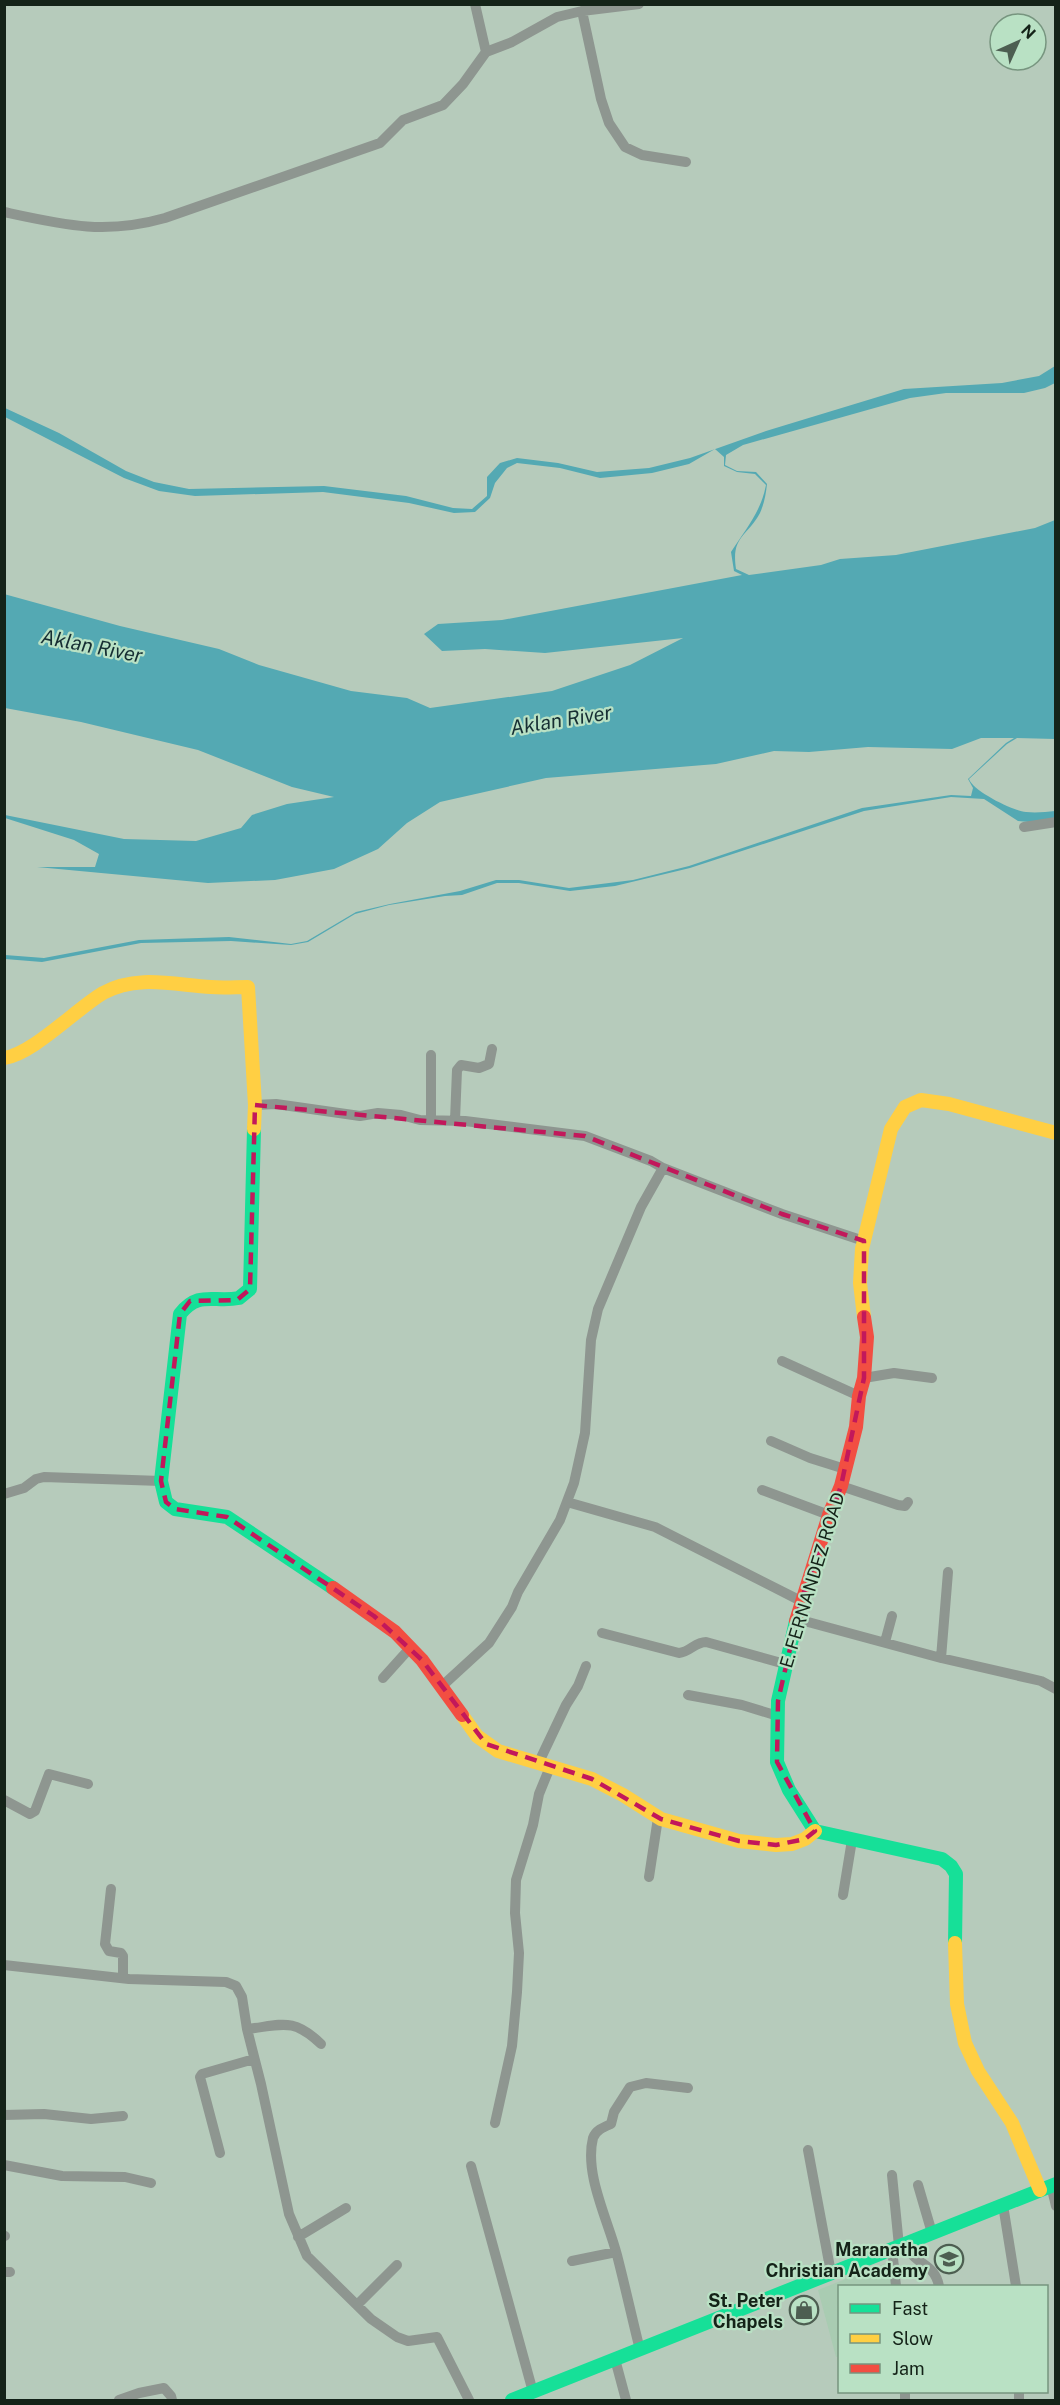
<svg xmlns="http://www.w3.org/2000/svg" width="1060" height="2405" font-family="'Public Sans',sans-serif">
  <rect width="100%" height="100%" fill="#b6cbbb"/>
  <path fill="#a9ccb2" d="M891 2261 894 2286H840V2356L836 2357 818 2290Z"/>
  <path fill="#54a9b3" d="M1055 366V383L1045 388 1024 393H946L910 398 743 445 726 455 725 465 737 471 756 472 767 484C766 494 764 504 760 513 747 537 731 536 736 569L749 575 821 565 840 559 896 555 1035 528 1055 520V739L1017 738 1007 744 969 779C973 791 1013 811 1026 812 1036 813 1046 812 1055 811V818L1029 822 1018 821 984 799 951 797 864 811 690 868 615 886 570 891 519 883H497L462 895 445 896 389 905 355 914 308 942 291 945 231 941 141 943 42 962 5 959V955L44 958 139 940 229 937 291 944 307 941 356 912 390 904 460 891 496 880H519L569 888 633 880 689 866 862 808 951 795 971 796 973 788 968 779 1006 743 1014 738H981L952 749 868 747 809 752 774 751 716 764 546 778 440 802 407 823 378 849 334 869 275 880 208 883 37 867H95L99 854 74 840 5 818V815L124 839 196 841 241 828 252 815 287 804 334 797 292 787 198 750 81 722 5 708 4 594 120 626 219 649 259 665 351 691 407 698 430 708 552 691 630 665 683 638 545 653 485 649 442 651 424 634 438 624 502 620 742 575 734 571 731 552C745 530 761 512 766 485L755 474 737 472 724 466V457L715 449 689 464 652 473 600 478 560 468 517 463 507 468 495 483 490 498 475 512 454 513 409 503 323 492 195 496 159 491 124 478 5 417V408L59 433 126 471 154 482 189 489 324 486 406 496 453 508 472 509 487 496V477L500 463 517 458 558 463 597 472 649 468 690 458 766 431 904 389 1002 383 1039 376Z"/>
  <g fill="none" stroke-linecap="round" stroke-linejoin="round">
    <path stroke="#8e9690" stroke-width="10" d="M475 4 486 52
      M582 11 601 99 609 123 625 147 642 155 686 162
      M4 212C64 225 105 235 165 218L380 143 403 120 443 105 463 84 486 52 512 42 557 17 582 11 639 4
      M1024 827 1056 822
      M255 1105 276 1104 360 1116 378 1113 401 1115 420 1120 465 1121 585 1136 651 1161 663 1168 641 1207 598 1309 591 1340 585 1433 574 1483 560 1520 518 1592 512 1607 489 1643 441 1687
      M431 1120V1055
      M455 1120 457 1070 461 1065 479 1068 489 1064 492 1049
      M663 1168 782 1214 864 1241
      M782 1361 859 1396
      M864 1378 894 1373 932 1378
      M771 1441 810 1458 845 1469
      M841 1486 898 1505 905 1506 908 1502
      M762 1490 829 1515
      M4 1494 24 1488 36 1479 44 1477 161 1481
      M567 1502 655 1527 801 1601
      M797 1619 941 1658 1041 1681 1056 1689
      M602 1633 679 1653C690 1652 695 1642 706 1642L785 1664
      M885 1642 892 1616
      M941 1658 948 1572
      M383 1678 410 1648
      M688 1695 742 1705 778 1716
      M539 1762 566 1705 578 1686 586 1666
      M4 1800 30 1814 35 1811 49 1774 88 1784
      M649 1877 658 1818
      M111 1889 105 1944 109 1951 121 1953 123 1956V1978
      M843 1895 852 1840
      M4 1965 129 1979 226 1982 236 1986 242 1997 247 2029 261 2084 289 2214 307 2256 371 2319 397 2337 408 2341 437 2337 469 2400
      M247 2029C282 2025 293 2017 321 2044
      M4 2115 44 2114 91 2119 123 2116
      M495 2123 512 2046 517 1992 519 1953 515 1913 516 1880 533 1825 539 1794 550 1767
      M808 2150 831 2273
      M220 2153 200 2077 202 2074 254 2059
      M4 2165 62 2176 125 2177 151 2183
      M471 2166 533 2392
      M892 2175 899 2246
      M918 2185 932 2233
      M1051 2185 1056 2206
      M1003 2205 1016 2286
      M4 2236H5
      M298 2237 346 2208
      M906 2243C913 2266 934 2261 939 2286
      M892 2249 896 2286
      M572 2261 616 2252
      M4 2272H10
      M358 2304 397 2265
      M640 2350C632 2318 625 2286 617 2255 608 2220 584 2174 593 2138 596 2130 604 2127 611 2124L614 2112 630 2087 646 2083 688 2088
      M615 2359 626 2400
      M905 2392V2400
      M1019 2392V2400
      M119 2400 139 2393 164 2388 171 2396 172 2400"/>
    <path stroke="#16e098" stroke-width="14" d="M254 1129 250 1289 239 1298C214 1303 199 1290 180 1314L161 1481 166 1502 175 1509 227 1517 333 1588
      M796 1621 778 1701 777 1762 789 1790 815 1831 942 1859 951 1866 956 1874 955 1943
      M512 2400 1056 2184"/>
    <path stroke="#ffcf43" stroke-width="14" d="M4 1058C33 1054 76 1009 103 993 137 974 175 985 211 987 223 988 236 987 248 987L255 1105 254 1129
      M864 1317 860 1283 862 1249 891 1129 905 1107 921 1100 949 1104 1056 1133
      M462 1715 477 1736 498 1751 592 1779 623 1795 661 1819 739 1841 776 1845 792 1844 805 1839 815 1831
      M955 1943 957 2004 965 2043 978 2071 1012 2123 1040 2190"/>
    <path stroke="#f24e42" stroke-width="14" d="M333 1588 395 1632 422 1660 462 1715
      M796 1621 829 1515 841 1486 856 1427 859 1396 864 1378 867 1337 864 1317"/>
  </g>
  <path fill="none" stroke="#c2185b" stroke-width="4.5" stroke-dasharray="12 8" stroke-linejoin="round" d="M255 1105 585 1136 782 1214 864 1241V1378L841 1486 801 1601 778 1701 777 1762 815 1831 805 1839 776 1845 739 1841 661 1819 592 1779 486 1744 422 1660 374 1616 227 1517 175 1509 166 1502 161 1481 180 1314 190 1301 237 1300 250 1289Z"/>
  <defs>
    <g id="school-ring" transform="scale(1.5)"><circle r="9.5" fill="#b9e1c4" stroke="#4d5e51" stroke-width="1.5"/><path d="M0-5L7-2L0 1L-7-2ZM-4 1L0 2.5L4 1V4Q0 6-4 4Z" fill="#4d5e51"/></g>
    <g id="shop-ring" transform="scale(1.5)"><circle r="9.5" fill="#b9e1c4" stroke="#4d5e51" stroke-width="1.5"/><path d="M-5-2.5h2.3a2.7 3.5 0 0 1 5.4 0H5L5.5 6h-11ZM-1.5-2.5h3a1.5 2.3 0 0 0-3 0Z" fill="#4d5e51"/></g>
  </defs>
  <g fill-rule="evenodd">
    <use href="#school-ring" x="949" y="2259"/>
    <use href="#shop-ring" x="804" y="2310"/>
  </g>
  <g text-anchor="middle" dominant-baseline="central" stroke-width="4.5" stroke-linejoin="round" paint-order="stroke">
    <g font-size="18" fill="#142318" stroke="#b9e1c4">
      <text transform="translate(812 1580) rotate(-73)">E. FERNANDEZ ROAD</text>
    </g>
    <g font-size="18" font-weight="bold" fill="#142318" stroke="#b9e1c4" text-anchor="end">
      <text x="928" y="2249">Maranatha<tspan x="928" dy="21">Christian Academy</tspan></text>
      <text x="783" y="2300">St. Peter<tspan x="783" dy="21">Chapels</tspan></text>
    </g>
    <g font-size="20" font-style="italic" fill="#162e33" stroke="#b9e1c4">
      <text transform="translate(92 646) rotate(11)">Aklan River</text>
      <text transform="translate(561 720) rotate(-9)">Aklan River</text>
    </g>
  </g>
  <rect width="1060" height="2405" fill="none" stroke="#142318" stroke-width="12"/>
  <rect x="838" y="2285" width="210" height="108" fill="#b9e1c4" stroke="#77957f" stroke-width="1.5"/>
  <rect x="850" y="2304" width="30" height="9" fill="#16e098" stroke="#77957f" stroke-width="1.5"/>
  <text x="892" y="2315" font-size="18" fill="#142318">Fast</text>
  <rect x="850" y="2334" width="30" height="9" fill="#ffcf43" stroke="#77957f" stroke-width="1.5"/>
  <text x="892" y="2345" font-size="18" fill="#142318">Slow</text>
  <rect x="850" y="2364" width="30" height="9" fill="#f24e42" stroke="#77957f" stroke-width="1.5"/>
  <text x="892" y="2375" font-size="18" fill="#142318">Jam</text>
  <g transform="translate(1018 42) rotate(45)"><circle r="28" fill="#b9e1c4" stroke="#77957f" stroke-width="1.5"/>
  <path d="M0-4.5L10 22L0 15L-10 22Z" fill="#4d5e51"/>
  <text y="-9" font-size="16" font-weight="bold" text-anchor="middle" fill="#142318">N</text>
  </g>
</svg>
